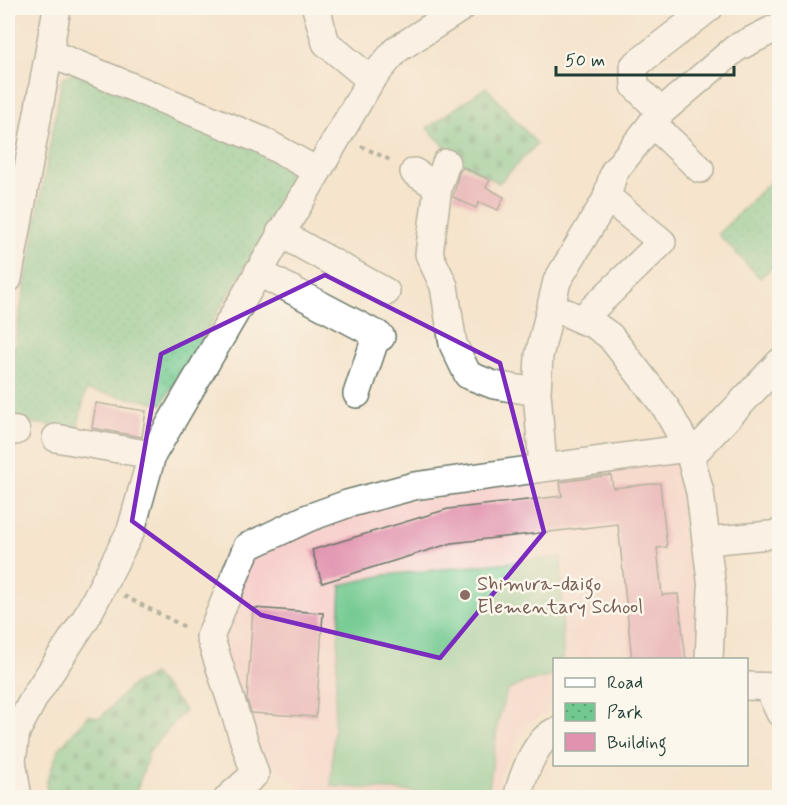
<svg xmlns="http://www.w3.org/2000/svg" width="787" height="805" font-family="Mynerve,sans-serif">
  <defs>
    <pattern id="cemetery-stones" width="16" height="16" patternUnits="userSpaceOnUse" patternTransform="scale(1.5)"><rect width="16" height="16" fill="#71c98f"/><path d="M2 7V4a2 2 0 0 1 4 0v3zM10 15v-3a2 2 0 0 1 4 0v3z" fill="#5ca476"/></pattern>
    <pattern id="park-dots" width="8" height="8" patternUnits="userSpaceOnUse" patternTransform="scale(1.5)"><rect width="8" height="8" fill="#71c98f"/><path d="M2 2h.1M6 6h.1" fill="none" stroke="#5ca476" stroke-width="1.8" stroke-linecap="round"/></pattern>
  </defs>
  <rect width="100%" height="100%" fill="#fbf7ec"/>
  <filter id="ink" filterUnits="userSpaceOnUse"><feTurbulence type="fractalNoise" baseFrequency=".0167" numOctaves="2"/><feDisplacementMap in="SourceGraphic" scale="12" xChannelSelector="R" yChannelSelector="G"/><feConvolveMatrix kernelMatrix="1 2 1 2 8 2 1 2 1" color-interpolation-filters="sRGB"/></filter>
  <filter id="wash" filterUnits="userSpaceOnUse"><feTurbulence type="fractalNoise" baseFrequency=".008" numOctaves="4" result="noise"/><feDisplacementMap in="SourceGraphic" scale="24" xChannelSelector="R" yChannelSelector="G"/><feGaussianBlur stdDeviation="1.35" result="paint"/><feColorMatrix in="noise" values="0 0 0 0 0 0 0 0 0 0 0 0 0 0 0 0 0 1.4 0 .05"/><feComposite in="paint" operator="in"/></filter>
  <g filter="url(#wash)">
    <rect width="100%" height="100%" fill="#f5e4cc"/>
    <path fill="#f7d0cd" d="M680 455 696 550 698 659 554 660V709L528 723 503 767 495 797H312L278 770 245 730 217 636 250 553 348 511Z"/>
    <path fill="url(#cemetery-stones)" stroke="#488362" stroke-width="1.5" d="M486 87 537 144 499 183 459 161 427 128Z
      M153 674 185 710 149 752 135 797H48L46 783 59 749 88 715 100 718 131 686Z"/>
    <path fill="url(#park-dots)" stroke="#488362" stroke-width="1.5" d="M72 73 233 138 287 168 294 187 162 404 86 390 77 430 8 419V380L62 78Z
      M779 173V261L760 278 718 234Z"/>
    <path fill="#71c98f" stroke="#488362" stroke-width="1.5" d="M561 557 563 659 554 660V676L525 682 507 691 498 721 488 797 331 786 341 585 385 575Z"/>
    <g id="blocks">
      <path fill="#e192af" d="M463 167 490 180 486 187 504 197 498 210 479 202 476 208 453 197 459 173Z
        M96 403 146 411 142 437 92 428Z
        M611 475 613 488 660 483 667 547 657 548 662 595 678 594 686 660H632L618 524 452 543 322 583 312 550 448 509 562 496 560 482Z
        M253 608 323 613 316 717 251 713 247 700Z"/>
    </g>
  </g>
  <g filter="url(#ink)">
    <use href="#blocks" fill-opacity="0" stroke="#6a7769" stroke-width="1.5"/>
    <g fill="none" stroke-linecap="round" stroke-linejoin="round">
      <g stroke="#6a7769" stroke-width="30">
        <path id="minor" d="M316 8 326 43 371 80
          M49 53 261 140 317 171
          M661 112 635 86 634 66 709 8
          M652 123 700 169
          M446 163 438 187 429 254 444 286 453 344 468 375 494 385 537 392
          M414 172 438 187
          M280 233 386 292
          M258 272 381 337
          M8 279 57 8
          M551 306 596 326 610 336 666 408 688 448 700 492 712 588 709 660
          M581 320 662 242 607 197
          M357 394 377 334
          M8 430 16 431
          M56 438 152 455
          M692 455 780 362
          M543 467 537 392 539 356 557 281 606 200 614 172 661 112 736 48 780 26
          M707 541 780 534
          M746 686 780 687
          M768 687 780 713
          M18 798 12 761 16 732 35 696 86 618 131 530 152 455 371 80 396 50 461 8
          M228 798 255 774 210 637 247 547 308 518 347 504 414 486 688 448
          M517 798C523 776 534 742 554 732"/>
      </g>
      <path stroke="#6a7769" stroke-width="4" stroke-dasharray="4.5 4.5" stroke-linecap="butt" d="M361 146 392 161
        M124 596 187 628"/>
      <use href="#minor" stroke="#fff" stroke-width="27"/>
    </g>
  </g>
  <path d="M0 0H787V805H0ZM325 275 500 363 544 532 440 658 261 615 132 521 161 354Z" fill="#f5e4cc" fill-opacity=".55" fill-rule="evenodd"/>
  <path fill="none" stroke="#7b2cbf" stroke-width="4.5" stroke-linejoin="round" d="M325 275 500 363 544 532 440 658 261 615 132 521 161 354Z"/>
  <circle fill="#8d6e63" stroke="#fbf7ec" stroke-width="2" cx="465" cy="595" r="6"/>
  <g text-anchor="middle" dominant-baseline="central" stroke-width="5" stroke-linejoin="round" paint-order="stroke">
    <g font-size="20" fill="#785e54" stroke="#fbf7ec" text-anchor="start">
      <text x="477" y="584">Shimura-daigo<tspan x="477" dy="23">Elementary School</tspan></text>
    </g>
  </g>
  <rect width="787" height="805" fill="none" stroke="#fbf7ec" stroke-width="30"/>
  <rect x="553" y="658" width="195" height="108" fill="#fbf7ec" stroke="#a3ada2" stroke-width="1.5"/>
  <rect x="565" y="678" width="30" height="9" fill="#ffffff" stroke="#a3ada2" stroke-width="1.5"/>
  <text x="607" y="688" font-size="18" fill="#1f3d34">Road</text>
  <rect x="565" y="703" width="30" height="18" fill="url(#park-dots)" stroke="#a3ada2" stroke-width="1.5"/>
  <text x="607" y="718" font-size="18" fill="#1f3d34">Park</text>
  <rect x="565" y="733" width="30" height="18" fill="#e192af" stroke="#a3ada2" stroke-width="1.5"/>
  <text x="607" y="748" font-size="18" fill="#1f3d34">Building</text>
  <path d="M556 66v9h178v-9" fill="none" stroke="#1f3d34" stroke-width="3"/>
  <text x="565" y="66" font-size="18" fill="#1f3d34" stroke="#fbf7ec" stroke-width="4.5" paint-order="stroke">50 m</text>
</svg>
